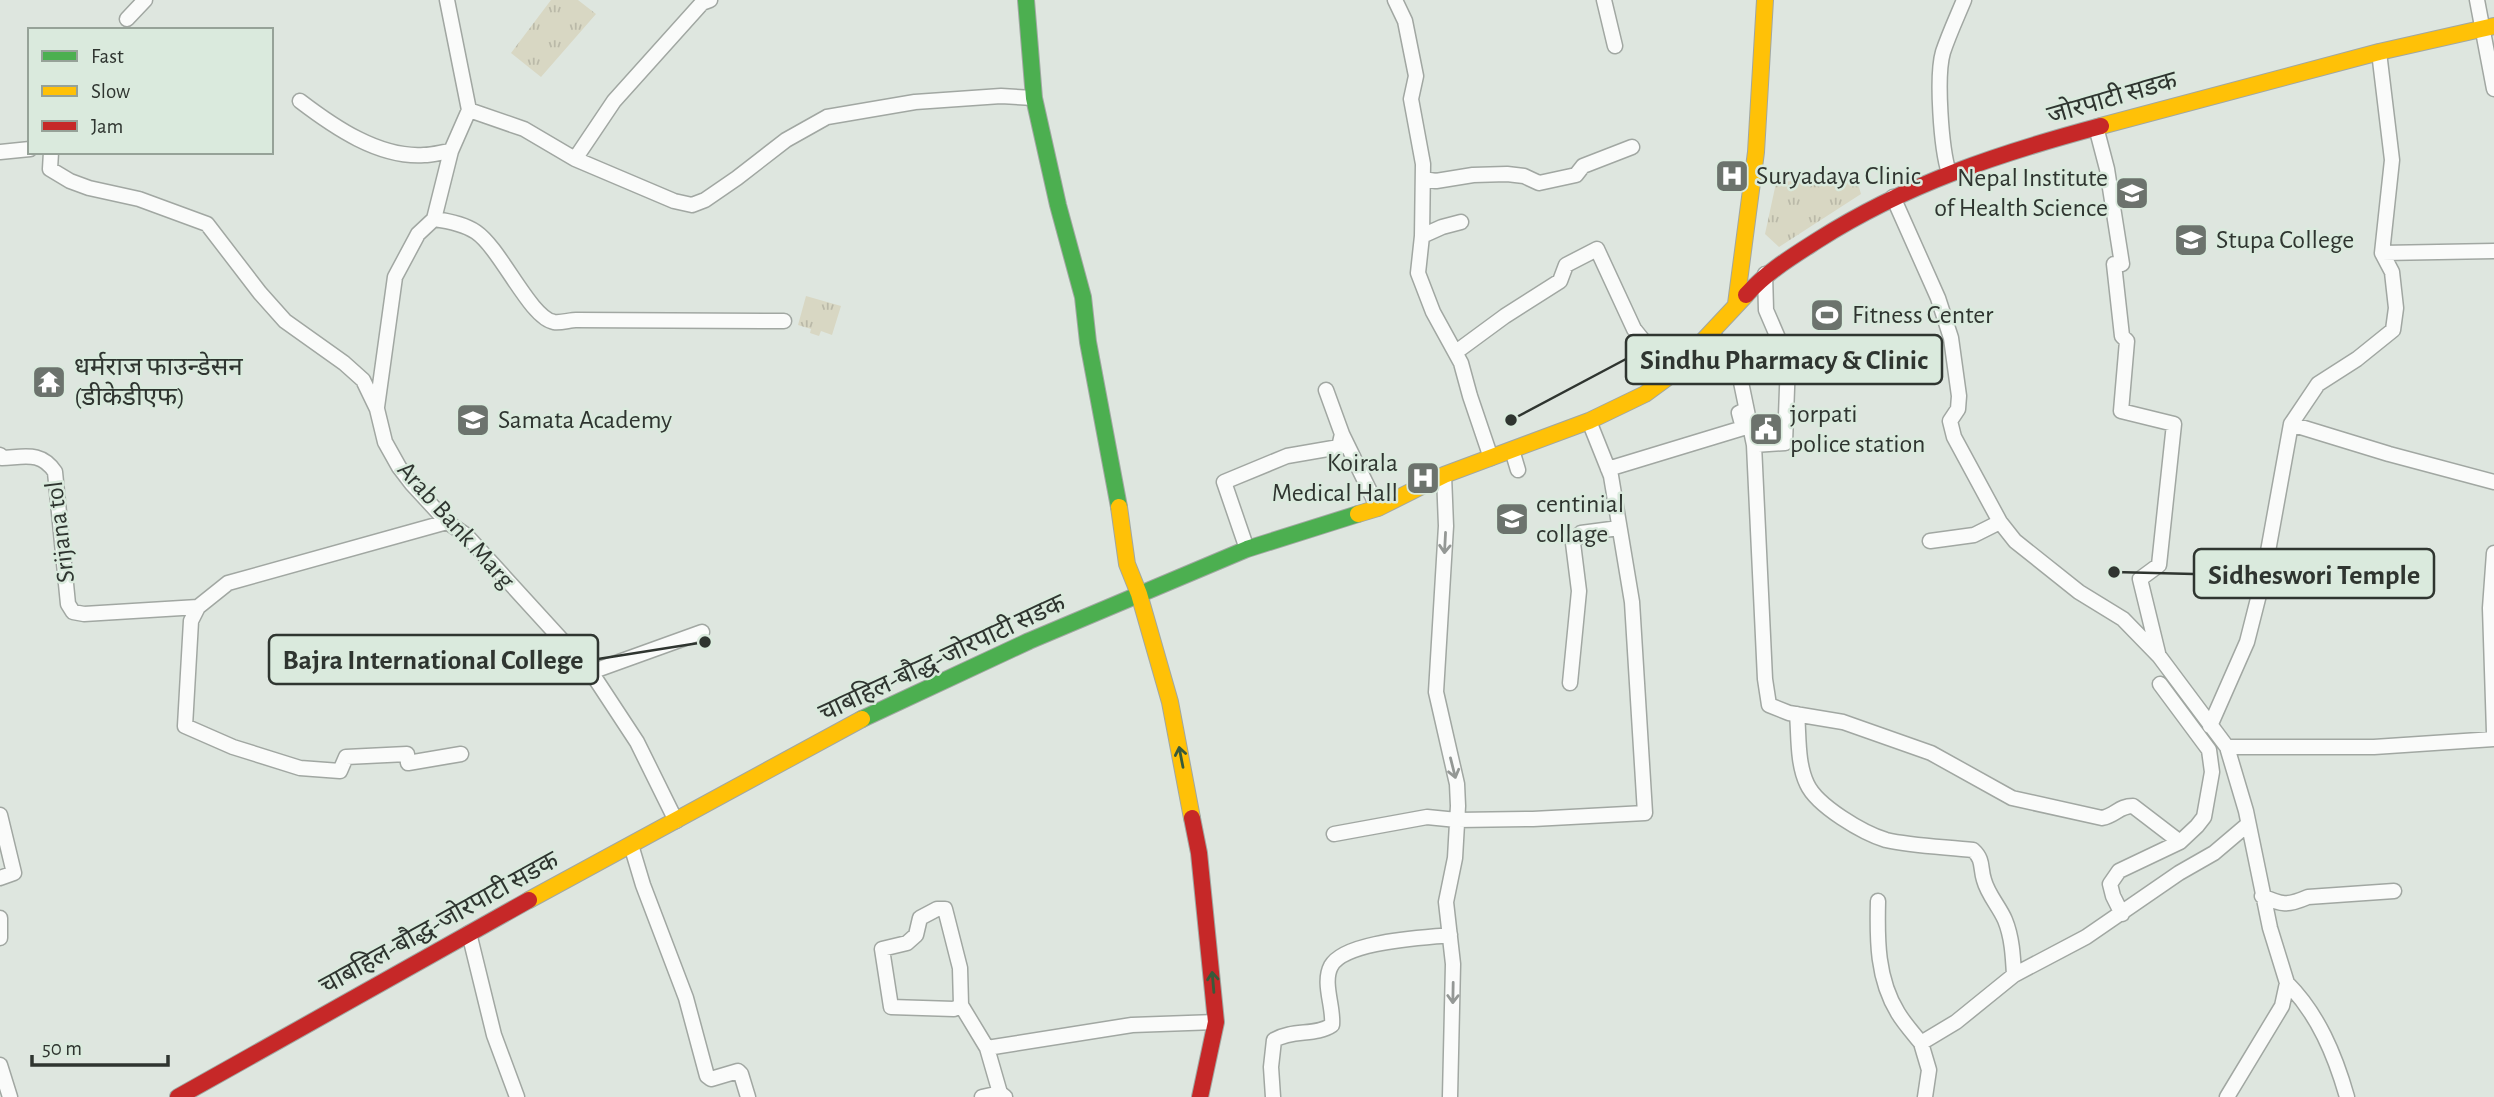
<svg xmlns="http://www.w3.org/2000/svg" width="2494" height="1097" font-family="'Alegreya Sans','Noto Sans Devanagari',sans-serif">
  <defs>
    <pattern id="grass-tufts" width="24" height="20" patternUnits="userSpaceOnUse" patternTransform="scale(1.75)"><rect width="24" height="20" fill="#d8d7c3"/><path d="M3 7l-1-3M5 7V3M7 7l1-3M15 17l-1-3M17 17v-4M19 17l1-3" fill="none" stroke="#bab9a8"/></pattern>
  </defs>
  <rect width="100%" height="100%" fill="#dee6df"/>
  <path fill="url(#grass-tufts)" d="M551 0H578L596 14 541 77 511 53Z
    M1855 173 1861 194 1779 247 1765 234 1776 183Z
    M806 296 841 306 832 335 821 331 819 336 810 333 811 329 798 325Z"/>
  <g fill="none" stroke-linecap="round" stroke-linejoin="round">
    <g stroke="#a1a7a2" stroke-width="17">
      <path id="street" d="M1395 0 1405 21 1416 76 1411 99 1423 164 1422 236 1418 273 1433 312 1461 363 1470 396 1491 458
        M1604 0 1615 46
        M2477 0 2494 89
        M127 19 145 0
        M300 101C334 127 379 158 424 155 433 155 442 152 451 151
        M469 110 524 129 575 159 674 201 692 205 705 200 737 178 786 140 827 117 915 102 1001 96 1034 98
        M2096 127 2107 169 2122 264H2114L2122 336 2127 341 2121 411 2174 424 2159 565 2140 579 2158 653
        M0 152 30 149
        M51 152 50 169 70 181 89 188 139 199 207 224 260 293 285 321 344 363 363 380 377 409 385 442 399 467 412 484 447 522 466 535 591 672 637 742 676 821
        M575 159 614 101 702 3 710 0
        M1949 173C1941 148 1936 76 1943 52 1949 34 1957 17 1964 0
        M1423 179 1436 181 1473 175 1507 174 1524 176 1539 183 1576 175 1583 166 1632 147
        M1893 197 1938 298 1951 338 1959 396 1958 409 1950 421 1954 437 2000 522 2015 541 2079 592 2123 619 2159 656 2227 747 2246 811 2270 928 2287 983 2282 1006 2227 1097
        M434 219C449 221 464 224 476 232 501 249 530 318 554 322 561 323 570 320 576 320L784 321
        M1422 236 1442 227 1461 222
        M2382 253 2494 251
        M1765 274 1766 310 1788 361 1785 443 1754 445 1765 679 1769 705 1789 713 1843 722 1931 753 2012 798 2102 818C2116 815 2119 806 2133 806L2180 842
        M1711 334 1736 358 1754 445
        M1456 352 1505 316 1560 281 1566 265 1597 249 1634 329 1671 375
        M377 407 395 277 418 234 434 219 451 151 469 110 447 0
        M2291 424 2389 454 2494 482
        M1342 434 1378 508
        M1512 450 1518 470
        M0 455 2 458C25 457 41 451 55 472L68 604 73 612 84 614 198 607
        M1608 469 1743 428 1739 413 1746 409
        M1444 475 1446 526 1436 692 1457 784 1458 806 1455 858 1446 902 1453 964 1450 1097
        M447 522 228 583 198 607 191 621 185 726 233 747 300 768 340 771 346 757 407 754 408 763 461 754
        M1930 541 1974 535 2000 522
        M1247 549 1224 482 1287 456 1339 447 1342 434 1326 390
        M2494 553 2490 608 2494 732
        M591 672 702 632
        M1570 683 1579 591 1573 543 1581 533 1619 528
        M1797 714C1799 736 1797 763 1807 784 1817 806 1863 833 1886 840 1911 846 1947 847 1973 850 1984 860 1980 868 1984 880 1988 895 1999 906 2005 920 2012 937 2013 956 2014 975
        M2210 726 2247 642 2263 579 2291 424 2318 384 2357 359 2393 330 2396 308 2392 272 2382 253 2392 160 2379 52
        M2227 747H2374L2494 739
        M0 815 14 873 0 878
        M1334 834 1427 817 1457 820 1533 819 1645 813 1632 602 1611 476 1589 421
        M631 845 643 885 686 998 707 1076 711 1079 738 1071 741 1074 748 1097
        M2262 896C2282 905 2287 906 2308 897L2394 891
        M1878 901C1877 940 1877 979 1898 1013 1904 1023 1913 1033 1921 1043
        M2122 914 2113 896 2110 884 2119 871 2180 842 2197 826 2204 817 2212 772 2209 750 2160 684
        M0 918V938
        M469 933 494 1035 517 1097
        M2287 983C2318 1014 2335 1055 2347 1097
        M961 1005 954 1009 891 1007 882 949 907 943 916 935 920 918 937 909H945L960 968 961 1005 987 1048 1000 1093 1005 1097
        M987 1048 1132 1025 1216 1022
        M0 1065 10 1097
        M982 1097 1000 1093
        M1273 1097 1271 1067 1274 1040C1293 1029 1316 1036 1332 1025 1334 1007 1322 983 1331 966 1345 941 1423 938 1450 935
        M1925 1097 1929 1070 1921 1043 1956 1022 2014 975 2086 937 2179 873 2214 853 2247 825"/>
    </g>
    <g stroke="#a1a7a2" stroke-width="18">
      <path id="fast" d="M1026 0 1034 98 1058 205 1083 297 1088 342 1119 507
        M862 719 1029 641 1247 549 1358 514"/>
    </g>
    <g stroke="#a1a7a2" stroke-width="18">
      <path id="slow" d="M2101 126 2379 52 2494 26
        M1736 304 1756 152 1765 0
        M1119 507 1127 564 1139 594 1170 702 1192 818
        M1358 514 1378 508 1444 475 1589 421 1645 394 1671 375 1746 295
        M529 900 862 719"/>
    </g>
    <g stroke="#a1a7a2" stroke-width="18">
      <path id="jam" d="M1746 295C1768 271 1790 258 1818 240 1906 184 2000 153 2101 126
        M1192 818 1199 853 1216 1022 1200 1097
        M178 1097 529 900"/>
    </g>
    <use href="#street" stroke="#fafbfa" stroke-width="14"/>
    <use href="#fast" stroke="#4caf50" stroke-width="16"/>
    <use href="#slow" stroke="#ffc107" stroke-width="16"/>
    <use href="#jam" stroke="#c62828" stroke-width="16"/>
  </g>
  <defs><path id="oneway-shaft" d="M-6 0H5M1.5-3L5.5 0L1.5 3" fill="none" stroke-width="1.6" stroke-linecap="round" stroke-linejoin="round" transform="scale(1.75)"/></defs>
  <g stroke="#949895">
    <use href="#oneway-shaft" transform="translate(1445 543) rotate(93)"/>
    <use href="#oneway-shaft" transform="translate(1453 768) rotate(76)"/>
    <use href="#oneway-shaft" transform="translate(1453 993) rotate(91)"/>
  </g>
  <g stroke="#385a3a">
    <use href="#oneway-shaft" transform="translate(1181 757) rotate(-101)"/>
    <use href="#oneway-shaft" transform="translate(1213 982) rotate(-95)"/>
  </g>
  <defs>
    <g id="hospital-square" transform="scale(1.75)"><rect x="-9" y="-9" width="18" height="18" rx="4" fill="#6c736d" stroke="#daeadd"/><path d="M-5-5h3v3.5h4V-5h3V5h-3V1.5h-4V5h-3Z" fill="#fff"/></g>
    <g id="university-square" transform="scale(1.75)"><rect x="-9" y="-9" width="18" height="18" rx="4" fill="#6c736d" stroke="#daeadd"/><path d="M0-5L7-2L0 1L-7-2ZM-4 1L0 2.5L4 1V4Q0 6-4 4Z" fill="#fff"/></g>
    <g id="stadium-square" transform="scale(1.75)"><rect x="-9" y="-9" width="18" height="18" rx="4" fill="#6c736d" stroke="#daeadd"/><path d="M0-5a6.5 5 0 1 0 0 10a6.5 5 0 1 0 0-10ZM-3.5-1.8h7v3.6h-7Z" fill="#fff"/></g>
    <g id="temple-square" transform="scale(1.75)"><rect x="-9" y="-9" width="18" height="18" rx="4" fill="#6c736d" stroke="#daeadd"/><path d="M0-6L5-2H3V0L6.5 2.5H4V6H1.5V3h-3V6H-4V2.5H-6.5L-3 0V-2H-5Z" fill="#fff"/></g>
    <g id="school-square" transform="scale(1.75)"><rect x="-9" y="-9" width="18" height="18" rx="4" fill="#6c736d" stroke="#daeadd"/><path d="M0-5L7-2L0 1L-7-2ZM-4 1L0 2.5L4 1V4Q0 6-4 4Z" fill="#fff"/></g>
    <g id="civic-square" transform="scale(1.75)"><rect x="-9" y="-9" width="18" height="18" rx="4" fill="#6c736d" stroke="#daeadd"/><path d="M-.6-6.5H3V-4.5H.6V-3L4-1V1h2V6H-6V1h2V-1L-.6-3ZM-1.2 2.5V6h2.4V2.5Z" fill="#fff"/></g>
  </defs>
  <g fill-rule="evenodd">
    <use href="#hospital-square" x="1732" y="176"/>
    <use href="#university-square" x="2132" y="193"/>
    <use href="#university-square" x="2191" y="240"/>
    <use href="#stadium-square" x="1827" y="315"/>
    <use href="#temple-square" x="49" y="382"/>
    <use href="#school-square" x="473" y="420"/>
    <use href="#civic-square" x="1766" y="429"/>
    <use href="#hospital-square" x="1423" y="478"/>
    <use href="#university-square" x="1512" y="519"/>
  </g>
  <g text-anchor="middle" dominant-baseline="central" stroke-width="5" stroke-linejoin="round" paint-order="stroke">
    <g font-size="26" fill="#2f3530" stroke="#daeadd">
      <text transform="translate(2112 98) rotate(-16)">जोरपाटी सडक</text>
      <text transform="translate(456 525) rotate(48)">Arab Bank Marg</text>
      <text transform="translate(60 532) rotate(-97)">Srijana tol</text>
      <text transform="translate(942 658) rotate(-25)">चाबहिल-बौद्ध-जोरपाटी सडक</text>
      <text transform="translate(439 923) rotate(-29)">चाबहिल-बौद्ध-जोरपाटी सडक</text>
    </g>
    <g font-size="26" fill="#2f3530" stroke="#daeadd" text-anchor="start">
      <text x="1756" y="176">Suryadaya Clinic</text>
      <text x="2108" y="178" text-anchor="end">Nepal Institute<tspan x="2108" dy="30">of Health Science</tspan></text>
      <text x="2216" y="240">Stupa College</text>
      <text x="1852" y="315">Fitness Center</text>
      <text x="74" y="367">धर्मराज फाउन्डेसन<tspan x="74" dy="30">(डीकेडीएफ)</tspan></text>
      <text x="1790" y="414">jorpati<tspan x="1790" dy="30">police station</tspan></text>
      <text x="498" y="420">Samata Academy</text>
      <text x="1398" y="463" text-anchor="end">Koirala<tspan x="1398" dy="30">Medical Hall</tspan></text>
      <text x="1536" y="504">centinial<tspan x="1536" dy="30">collage</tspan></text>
    </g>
  </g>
  <path fill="none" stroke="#2f3530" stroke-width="2.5" d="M1511 420L1626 359M2114 572L2194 574M705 642L598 659"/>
  <g fill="#2f3530" stroke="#daeadd" stroke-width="2.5">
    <circle cx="1511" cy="420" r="7"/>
    <circle cx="2114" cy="572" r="7"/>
    <circle cx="705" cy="642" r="7"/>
  </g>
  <g fill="#daeadd" stroke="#2f3530" stroke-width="2.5">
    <rect x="1626" y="335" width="316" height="49" rx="7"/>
    <rect x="2194" y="549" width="240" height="49" rx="7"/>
    <rect x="269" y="635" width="329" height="49" rx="7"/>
  </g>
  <g font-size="28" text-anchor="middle" font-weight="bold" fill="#2f3530">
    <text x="1784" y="369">Sindhu Pharmacy &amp; Clinic</text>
    <text x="2314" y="584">Sidheswori Temple</text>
    <text x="433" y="669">Bajra International College</text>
  </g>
  <rect x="28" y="28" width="245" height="126" fill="#daeadd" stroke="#96a298" stroke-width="2"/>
  <rect x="42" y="51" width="35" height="10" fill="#4caf50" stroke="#96a298" stroke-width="2"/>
  <text x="91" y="63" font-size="21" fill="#2f3530">Fast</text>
  <rect x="42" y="86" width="35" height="10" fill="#ffc107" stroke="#96a298" stroke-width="2"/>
  <text x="91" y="98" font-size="21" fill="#2f3530">Slow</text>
  <rect x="42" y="121" width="35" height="10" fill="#c62828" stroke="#96a298" stroke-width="2"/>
  <text x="91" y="133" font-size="21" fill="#2f3530">Jam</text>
  <path d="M32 1055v10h136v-10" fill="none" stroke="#2f3530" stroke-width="3.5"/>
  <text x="42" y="1055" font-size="21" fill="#2f3530" stroke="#daeadd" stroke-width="5" paint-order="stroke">50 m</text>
</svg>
